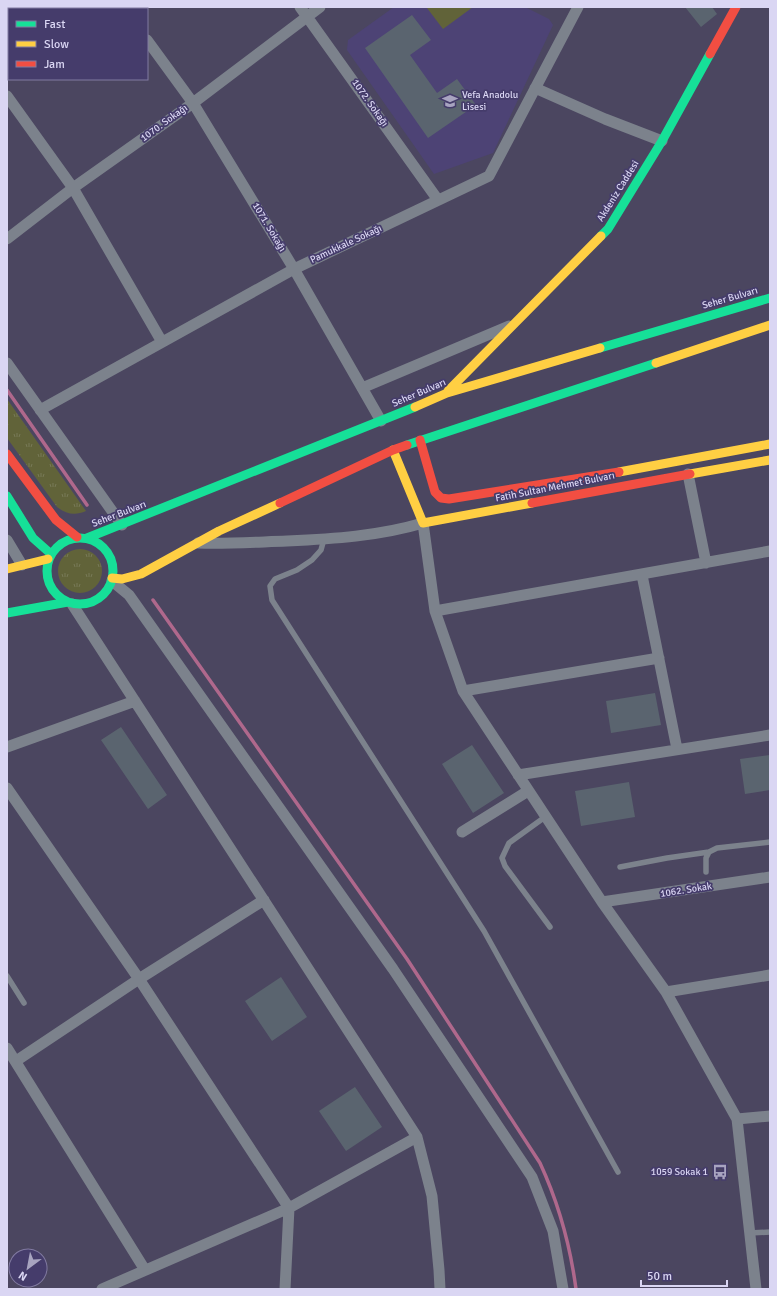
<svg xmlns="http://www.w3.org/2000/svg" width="777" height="1296" font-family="Signika,sans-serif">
  <defs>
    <pattern id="grass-tufts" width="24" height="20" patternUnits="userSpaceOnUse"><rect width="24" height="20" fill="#616339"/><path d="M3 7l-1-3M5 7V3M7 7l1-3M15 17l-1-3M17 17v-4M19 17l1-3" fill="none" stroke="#777956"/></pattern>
  </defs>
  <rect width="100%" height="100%" fill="#4b4660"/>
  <path fill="#4d4375" d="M394 7H525L549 19 553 25 493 153 434 174 347 50 348 40Z"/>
  <path fill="url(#grass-tufts)" d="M7 399 86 511C75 516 66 514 57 507L7 438Z
    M58 571a22 22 0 1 1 44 0a22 22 0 1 1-44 0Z"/>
  <path fill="#616339" d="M428 7H473L443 29 427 8Z"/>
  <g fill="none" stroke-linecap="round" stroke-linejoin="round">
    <path stroke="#af688c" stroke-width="3.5" d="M7 390 87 505
      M153 600 407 959 540 1163C559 1204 570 1244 576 1289"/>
  </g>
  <path fill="#5a646f" d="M685 7H712L717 14 701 27Z
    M412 15 431 40 410 55 437 93 457 79 476 105 428 138 365 48Z
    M655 693 661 725 611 733 606 701Z
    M121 727 167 795 148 809 101 740Z
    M472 745 504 793 473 813 442 764Z
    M770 755V790L745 794 740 759Z
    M629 782 635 817 581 826 575 791Z
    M281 977 307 1017 272 1041 245 1001Z
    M355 1087 382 1127 346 1151 319 1111Z"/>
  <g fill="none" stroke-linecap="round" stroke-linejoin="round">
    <path stroke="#7c828c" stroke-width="5.5" d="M324 539 321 550 312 560 297 570 275 579 270 586 272 600 484 931 618 1172
      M545 817 509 843 502 858 505 866 550 927
      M620 867 667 858 709 852
      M706 872V858L709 852 717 848 770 842
      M7 976 24 1003
      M749 1233 770 1232"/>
    <path stroke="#7c828c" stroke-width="11" d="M123 7 125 9
      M300 7 438 200
      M41 9 44 7
      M7 31 9 29
      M147 40 193 103 294 269 381 421
      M535 88 605 119 662 141
      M7 96 73 188 162 342
      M7 239 73 188 193 103 320 7
      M7 363 122 525
      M362 388 509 326
      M40 410 294 269 489 176 578 7
      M688 474 706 563
      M7 540 22 565
      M198 543C228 544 257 542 287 541 333 539 379 536 423 523L435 611 463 691 602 902 666 992 737 1119 756 1289
      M642 575 677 749
      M112 581 129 595 393 969 532 1177 553 1231 563 1289
      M72 604 417 1137 432 1196 439 1270 440 1289
      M435 611 770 551
      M463 691 659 658
      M7 747 135 701
      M518 775 770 735
      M7 788 139 979 289 1208 285 1289
      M462 832 528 791
      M602 902 770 877
      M666 992 770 975
      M7 1048 145 1270
      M16 1061 139 979 264 900
      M737 1119 770 1116
      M102 1289 289 1208 417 1137"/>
    <path stroke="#16e098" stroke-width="9" d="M601 236 608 229 662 141 710 54
      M600 348 770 298
      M407 445 656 363
      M7 496 33 538 51 554
      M47 571a33 33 0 1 1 66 0a33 33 0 1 1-66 0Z
      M87 538 415 407
      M7 613 68 602"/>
    <path stroke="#ffcf43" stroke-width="9" d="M656 363 770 325
      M448 391 601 236
      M415 407 447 393 600 348
      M393 450 423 523 532 503
      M619 472 770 444
      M690 474 770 460
      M7 569 48 559
      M112 578 122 579 141 574 219 531 280 503"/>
    <path stroke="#f24e42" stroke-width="9" d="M710 54 736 7
      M420 440 435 492 441 498 449 499 619 472
      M7 454 56 520 77 537
      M280 503 393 450 407 445
      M532 503 690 474"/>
  </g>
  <defs>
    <g id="school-bare" transform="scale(1.2)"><path d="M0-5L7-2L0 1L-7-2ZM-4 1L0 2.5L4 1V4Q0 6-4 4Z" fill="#a8a4c0" stroke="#453c6b" stroke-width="2.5" paint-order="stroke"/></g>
    <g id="bus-bare" transform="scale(1.2)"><path d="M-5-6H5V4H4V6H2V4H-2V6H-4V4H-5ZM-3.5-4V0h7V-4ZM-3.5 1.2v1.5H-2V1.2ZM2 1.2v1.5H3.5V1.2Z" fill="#a8a4c0" stroke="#453c6b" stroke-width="2.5" paint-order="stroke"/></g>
  </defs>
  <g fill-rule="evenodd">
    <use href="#school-bare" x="450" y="101"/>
    <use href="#bus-bare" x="720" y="1172"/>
  </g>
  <g text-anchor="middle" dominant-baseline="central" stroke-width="3.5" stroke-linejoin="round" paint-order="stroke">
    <g font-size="10" fill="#dad6f3" stroke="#453c6b" text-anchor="start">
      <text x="462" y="95">Vefa Anadolu<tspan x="462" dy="12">Lisesi</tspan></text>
      <text x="708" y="1172" text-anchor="end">1059 Sokak 1</text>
    </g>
    <g font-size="10" fill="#dad6f3" stroke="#453c6b">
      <text transform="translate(370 103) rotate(55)">1072. Sokağı</text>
      <text transform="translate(164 123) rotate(-36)">1070. Sokağı</text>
      <text transform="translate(618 191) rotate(-58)">Akdeniz Caddesi</text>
      <text transform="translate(269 227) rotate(59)">1071. Sokağı</text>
      <text transform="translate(346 244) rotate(-25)">Pamukkale Sokağı</text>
      <text transform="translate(730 298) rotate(-16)">Seher Bulvarı</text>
      <text transform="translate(419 393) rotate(-23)">Seher Bulvarı</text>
      <text transform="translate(555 487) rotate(-11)">Fatih Sultan Mehmet Bulvarı</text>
      <text transform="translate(119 514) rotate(-21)">Seher Bulvarı</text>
      <text transform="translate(686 890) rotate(-9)">1062. Sokak</text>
    </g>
  </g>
  <rect width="777" height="1296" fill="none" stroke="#dad6f3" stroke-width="16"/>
  <rect x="8" y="8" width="140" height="72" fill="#453c6b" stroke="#817aa1"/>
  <rect x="16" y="21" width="20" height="6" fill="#16e098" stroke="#817aa1"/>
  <text x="44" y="28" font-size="12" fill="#dad6f3">Fast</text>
  <rect x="16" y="41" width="20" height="6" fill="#ffcf43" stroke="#817aa1"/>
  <text x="44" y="48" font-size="12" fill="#dad6f3">Slow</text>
  <rect x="16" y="61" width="20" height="6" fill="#f24e42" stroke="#817aa1"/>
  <text x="44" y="68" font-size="12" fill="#dad6f3">Jam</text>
  <g transform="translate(28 1268) rotate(212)"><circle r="19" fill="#453c6b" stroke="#817aa1"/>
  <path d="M0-3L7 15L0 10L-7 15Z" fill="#a8a4c0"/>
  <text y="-6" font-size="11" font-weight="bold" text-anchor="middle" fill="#dad6f3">N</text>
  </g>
  <path d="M641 1280v6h86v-6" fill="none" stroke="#dad6f3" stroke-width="2"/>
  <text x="647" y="1280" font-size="12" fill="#dad6f3" stroke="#453c6b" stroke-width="3" paint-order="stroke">50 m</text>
</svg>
